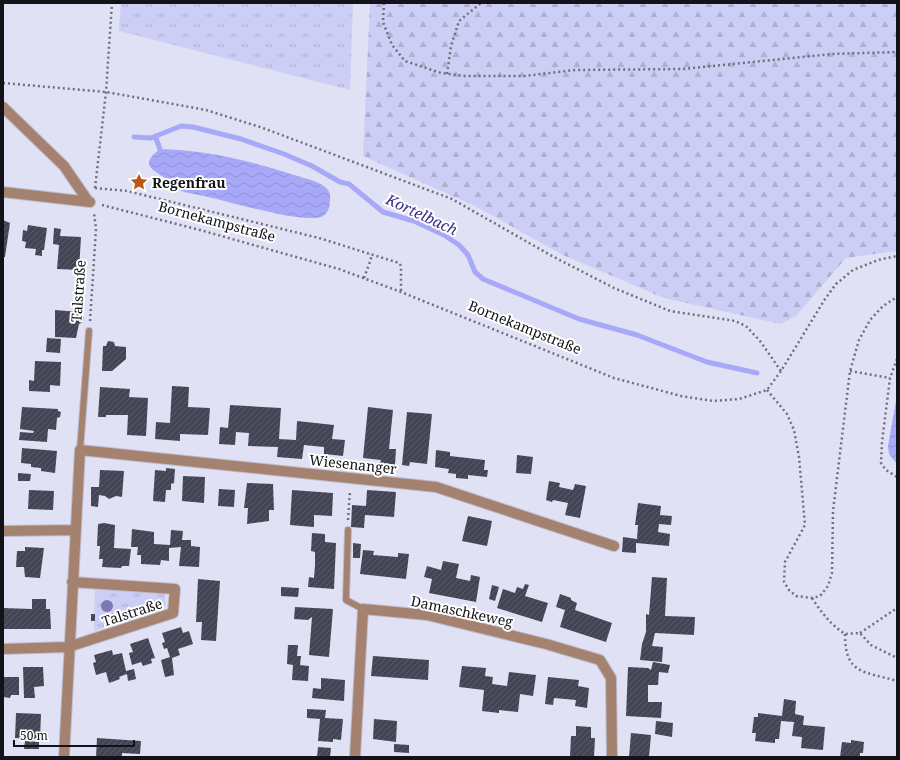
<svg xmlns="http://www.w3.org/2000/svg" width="900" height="760" font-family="'Noto Serif',serif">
  <defs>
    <pattern id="grass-tufts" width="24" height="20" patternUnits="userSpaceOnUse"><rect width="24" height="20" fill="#cccef5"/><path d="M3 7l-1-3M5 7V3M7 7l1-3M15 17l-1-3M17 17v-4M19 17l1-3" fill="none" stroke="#aeb0d1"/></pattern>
    <pattern id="forest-firs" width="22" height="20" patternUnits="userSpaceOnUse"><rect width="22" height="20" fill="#cccef5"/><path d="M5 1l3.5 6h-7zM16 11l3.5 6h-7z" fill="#aeb0d1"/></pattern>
    <pattern id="water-waves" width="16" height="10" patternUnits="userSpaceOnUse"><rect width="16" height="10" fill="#a8a8f9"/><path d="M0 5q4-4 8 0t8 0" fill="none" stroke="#9090d5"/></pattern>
    <pattern id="building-hatch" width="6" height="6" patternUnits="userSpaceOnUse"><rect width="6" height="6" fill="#444554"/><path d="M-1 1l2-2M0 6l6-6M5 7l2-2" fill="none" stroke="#5b5c68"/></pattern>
  </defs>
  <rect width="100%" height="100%" fill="#e0e1f4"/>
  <path fill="url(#grass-tufts)" d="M121 3H353L350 90 119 31Z
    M95 589 160 592 165 595 166 605 161 610 94 631Z"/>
  <path fill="url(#forest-firs)" d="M370 3H897V251L846 258 796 316 781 324 664 298 563 255 475 206 363 156Z"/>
  <path fill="url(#water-waves)" d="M160 149C206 150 251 161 294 175 303 178 315 180 322 185 328 188 331 193 330 200 330 206 328 215 321 217 302 223 230 202 208 197 201 195 192 194 184 192 176 189 170 180 162 176 146 167 144 161 160 149Z
    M897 395V464L889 454 888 446Z"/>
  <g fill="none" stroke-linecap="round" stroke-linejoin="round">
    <path stroke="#a8a8f9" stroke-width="5" d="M155 136 160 149
      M134 137 151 138 181 126 193 127 241 139 284 154 312 166 340 182 349 184 383 212 414 221 444 235 459 245 468 255 475 272 483 279 579 319 637 335 707 362 757 373"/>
  </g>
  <path fill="url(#building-hatch)" d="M3 220 10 223 5 257H3Z
    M28 225 47 228 44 250H42V256L35 255 36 249 25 248 26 242 22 241 23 230 27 231Z
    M54 228 61 229 60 236 81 237 79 270 57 269 59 245 53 244Z
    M55 310 79 312V315L84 317 83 322 79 324 76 338 55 337Z
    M47 338 61 339 60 353 46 352Z
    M108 341 114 342 115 346 126 347V359L112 371H102L103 346H106Z
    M35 361 61 362 60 386 50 385V392L29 391V380L34 381Z
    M172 386 189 387 188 407 210 408 208 435 180 434V441L155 439 156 422 170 423Z
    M100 387 130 389 129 397 148 398 146 436 127 435 128 415H106V417H98Z
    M230 405 281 408 279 439 296 440 297 421 334 425 332 439 345 440 343 456 324 454V447L304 445 302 459 277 457 278 447 248 446 249 433 236 432 235 445 219 444 220 427 228 428Z
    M22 407 58 409V411L61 412 60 417 57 418 56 430 48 429 47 442 19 440 20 432 33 433 34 431 20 429Z
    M368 407 393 410 389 449H396L395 465 380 463 381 460 363 458Z
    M407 412 432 414 427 464 410 462 409 466 402 465Z
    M22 448 57 451 55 473 41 471V468L31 467V464L21 463Z
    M436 450 450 452V456L485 460 484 470H488L487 477 468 475V479L456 478V474L448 473 449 469 435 467Z
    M517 455 533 457 531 474 516 473Z
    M166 468 175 469 174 483 171 484V490H166L165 502 153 501 155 470 166 471Z
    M100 470 124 471 122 497 116 496 109 499 105 496 99 495 98 507 91 506V487H99Z
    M18 473 31 474 30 481H18Z
    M183 476 205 477 204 503 182 501Z
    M549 481 560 483 559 487 573 490 575 484 586 486 580 518 565 515 568 503 553 500 552 502 546 500Z
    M247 483 273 484 274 510H269V521L247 524 248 508H244Z
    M219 489 235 490 234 507 218 506Z
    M29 490 54 491 53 510 28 509Z
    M292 490 333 493 332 516 314 515V527L290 525Z
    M367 490 396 492 394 517 365 515 364 528 351 527 352 505 366 506Z
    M638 503 661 506 660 515 672 516 671 525 659 524 658 532 670 534 669 546 636 543V553L622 552 623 537 637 539 638 525H635Z
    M468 516 492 521 487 546 462 541Z
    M104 523 115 525 114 548 131 549 129 566H122L121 568 102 567 103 559H99L100 546H97L98 524Z
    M132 529 154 532V544L170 545 171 530 183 531 182 540H191V546L200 547 199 567 179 566 181 547 169 548V561L161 560 160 565 141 564V555H137L138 547H131Z
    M312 533 325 534V542L336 543 334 589 308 587 309 577 314 578 315 565V552L311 551Z
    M353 543 361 544 360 558H353Z
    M25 547 44 548 40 578 25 577 24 567H16L17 551H25Z
    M363 550 374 551 373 555 398 557V553L409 554 406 579 360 574Z
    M443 561 459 564 456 578 470 581 471 575 480 577 476 602 429 593 432 579 424 577 427 566 441 570Z
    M652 577 667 578 665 616 695 617 694 635 655 633 652 646 663 647 662 662 640 660 642 644 646 632V614L649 615Z
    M198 579 220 581 216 641 201 640 202 622H196Z
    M525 584 529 585 525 596 548 603 542 622 497 608 503 589 515 593 517 587 523 589Z
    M492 585 499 587 495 601 489 599Z
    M281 587 299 588 298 597 281 596Z
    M560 594 571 598V600L577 603 575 610 612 623 606 642 560 627 565 610 556 607Z
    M32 599H46V609H50L51 629H3V608L32 609Z
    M295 607 333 609 329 657 309 655 312 617 308 620 294 619Z
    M91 614H95V621H91Z
    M181 627 183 633 189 631 193 644 178 649 180 655 172 658 174 675 165 677 161 660 170 657 167 648 164 649 162 643 165 642 162 633Z
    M148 638 155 658 151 659 152 663 143 666 141 662 132 665 129 653 133 652 130 644Z
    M288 645H298L297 656H301L300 665 309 666 308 681 292 680 293 665 287 664Z
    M112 650 113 655 122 653 126 671 134 669 136 679 128 681 127 674 119 677 120 679 109 683 106 672 96 675 93 663 96 662 94 655Z
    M373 656 429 660 428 680 371 676Z
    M653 662 670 665 668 673 659 672 658 685H648V702H662L661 718 626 716 628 667 648 668 651 670Z
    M462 666 486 668 485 676 493 677 492 684 507 686 509 672 536 675 533 696 520 694 518 712 499 710V713L482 711 484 690 459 687Z
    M23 667H43L44 686 34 687 35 698H24Z
    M3 677H19V695H11L10 698 3 697Z
    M548 677 579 680 578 686 589 688 587 708 575 706 576 700 554 698 553 705 545 704Z
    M321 678 345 680 344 701 312 698 313 688 321 689Z
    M784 699 796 701 795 714 804 716 803 725 825 727 823 750 801 748 802 737 792 736 794 722 781 721 779 739H775V743L755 741 756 733H752L754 717H758V713L782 716Z
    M307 709 326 710 325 718 343 719 341 740 333 739V742L318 741 320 719 307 718Z
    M16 713 41 714 40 739 15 738Z
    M374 719 397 721 396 742 373 739Z
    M656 721 673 723 672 737 655 734Z
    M576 726 591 727V738H595L594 757 570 756 571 736H576Z
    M631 733 651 735 649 757H629Z
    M97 738 141 741 140 754 122 753V757H96Z
    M851 740 864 742 863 753H860V757H840L842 742 851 743Z
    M25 741 39 742V749H24Z
    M394 744 409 745V753L394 752Z
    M318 747 331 748 330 757H317Z"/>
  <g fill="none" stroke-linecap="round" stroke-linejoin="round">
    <g stroke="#bbbccc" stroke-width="8">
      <path id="lane" d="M80 450 89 331
        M348 530 346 600 363 609"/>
    </g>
    <g stroke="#bbbccc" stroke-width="12">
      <path id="street" d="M3 107 64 166 88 201
        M3 192 90 202
        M3 531 75 530
        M3 649 68 647 173 613 175 589 72 582
        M64 757 80 450 436 487 614 546
        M355 757 363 609 427 615 546 644 600 660 611 678 612 757"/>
    </g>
    <path stroke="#6f6f7b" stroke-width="2.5" stroke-dasharray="2 3" stroke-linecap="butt" d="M384 3 383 22 392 45 405 61 441 73 465 76H524L575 70 682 69 832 54 897 52
      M447 74 451 46 459 21 481 3
      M3 83 106 92 151 100 206 110 263 128 452 199 552 256 614 288 670 311 735 321 746 326 760 341 781 371
      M95 188 127 191 319 238 399 263 401 266V292
      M95 188 106 92 112 3
      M102 205 200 230 339 269 401 292 614 378 681 396 713 401 739 399 767 390 781 371 825 299 836 284 853 270 878 260 897 256
      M364 278 371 259 370 254
      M90 321 96 229 94 213
      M897 359 890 378 882 442 881 463 886 470 897 477
      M850 371 890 378
      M767 390 787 414 794 430 799 457 805 525 785 562 784 582 789 590 796 596 812 598 820 596 828 586 832 573 833 511 850 371 859 340 870 320 883 306 897 297
      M348 520 350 491
      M812 598C821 612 831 625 845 634L860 633 871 645 897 658
      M860 633 897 608
      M845 634C845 675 864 671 897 681"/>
    <use href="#lane" stroke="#a5826f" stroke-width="6"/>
    <use href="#street" stroke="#a5826f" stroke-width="10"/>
  </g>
  <circle fill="#8078b3" cx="107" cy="606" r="6"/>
  <defs>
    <g id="sight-bare" transform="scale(1.38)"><path d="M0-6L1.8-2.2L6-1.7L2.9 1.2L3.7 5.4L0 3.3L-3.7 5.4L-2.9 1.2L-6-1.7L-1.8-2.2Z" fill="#b95915" stroke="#fff" stroke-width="2.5" paint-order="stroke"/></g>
  </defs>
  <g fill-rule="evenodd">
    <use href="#sight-bare" x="139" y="182"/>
  </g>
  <g text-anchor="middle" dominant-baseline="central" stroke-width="4" stroke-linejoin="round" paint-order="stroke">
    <g font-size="14" font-weight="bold" fill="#121218" stroke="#fff" text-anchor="start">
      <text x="152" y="182">Regenfrau</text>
    </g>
    <g font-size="14" fill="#121218" stroke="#fff">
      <text transform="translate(217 221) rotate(15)">Bornekampstraße</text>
      <text transform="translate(78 291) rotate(-86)">Talstraße</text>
      <text transform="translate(525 327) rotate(22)">Bornekampstraße</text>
      <text transform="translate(353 464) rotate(6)">Wiesenanger</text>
      <text transform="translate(462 611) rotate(12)">Damaschkeweg</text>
      <text transform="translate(132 612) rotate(-18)">Talstraße</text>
    </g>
    <g font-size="15" font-style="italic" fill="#3b2f8a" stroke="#fff">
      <text transform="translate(422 214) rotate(25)">Kortelbach</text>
    </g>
  </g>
  <rect width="900" height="760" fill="none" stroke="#121218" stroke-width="8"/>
  <path d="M14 740v6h120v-6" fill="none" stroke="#121218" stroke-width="2"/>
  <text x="20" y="740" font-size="12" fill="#121218" stroke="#ffffff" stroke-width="3" paint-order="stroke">50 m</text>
</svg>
